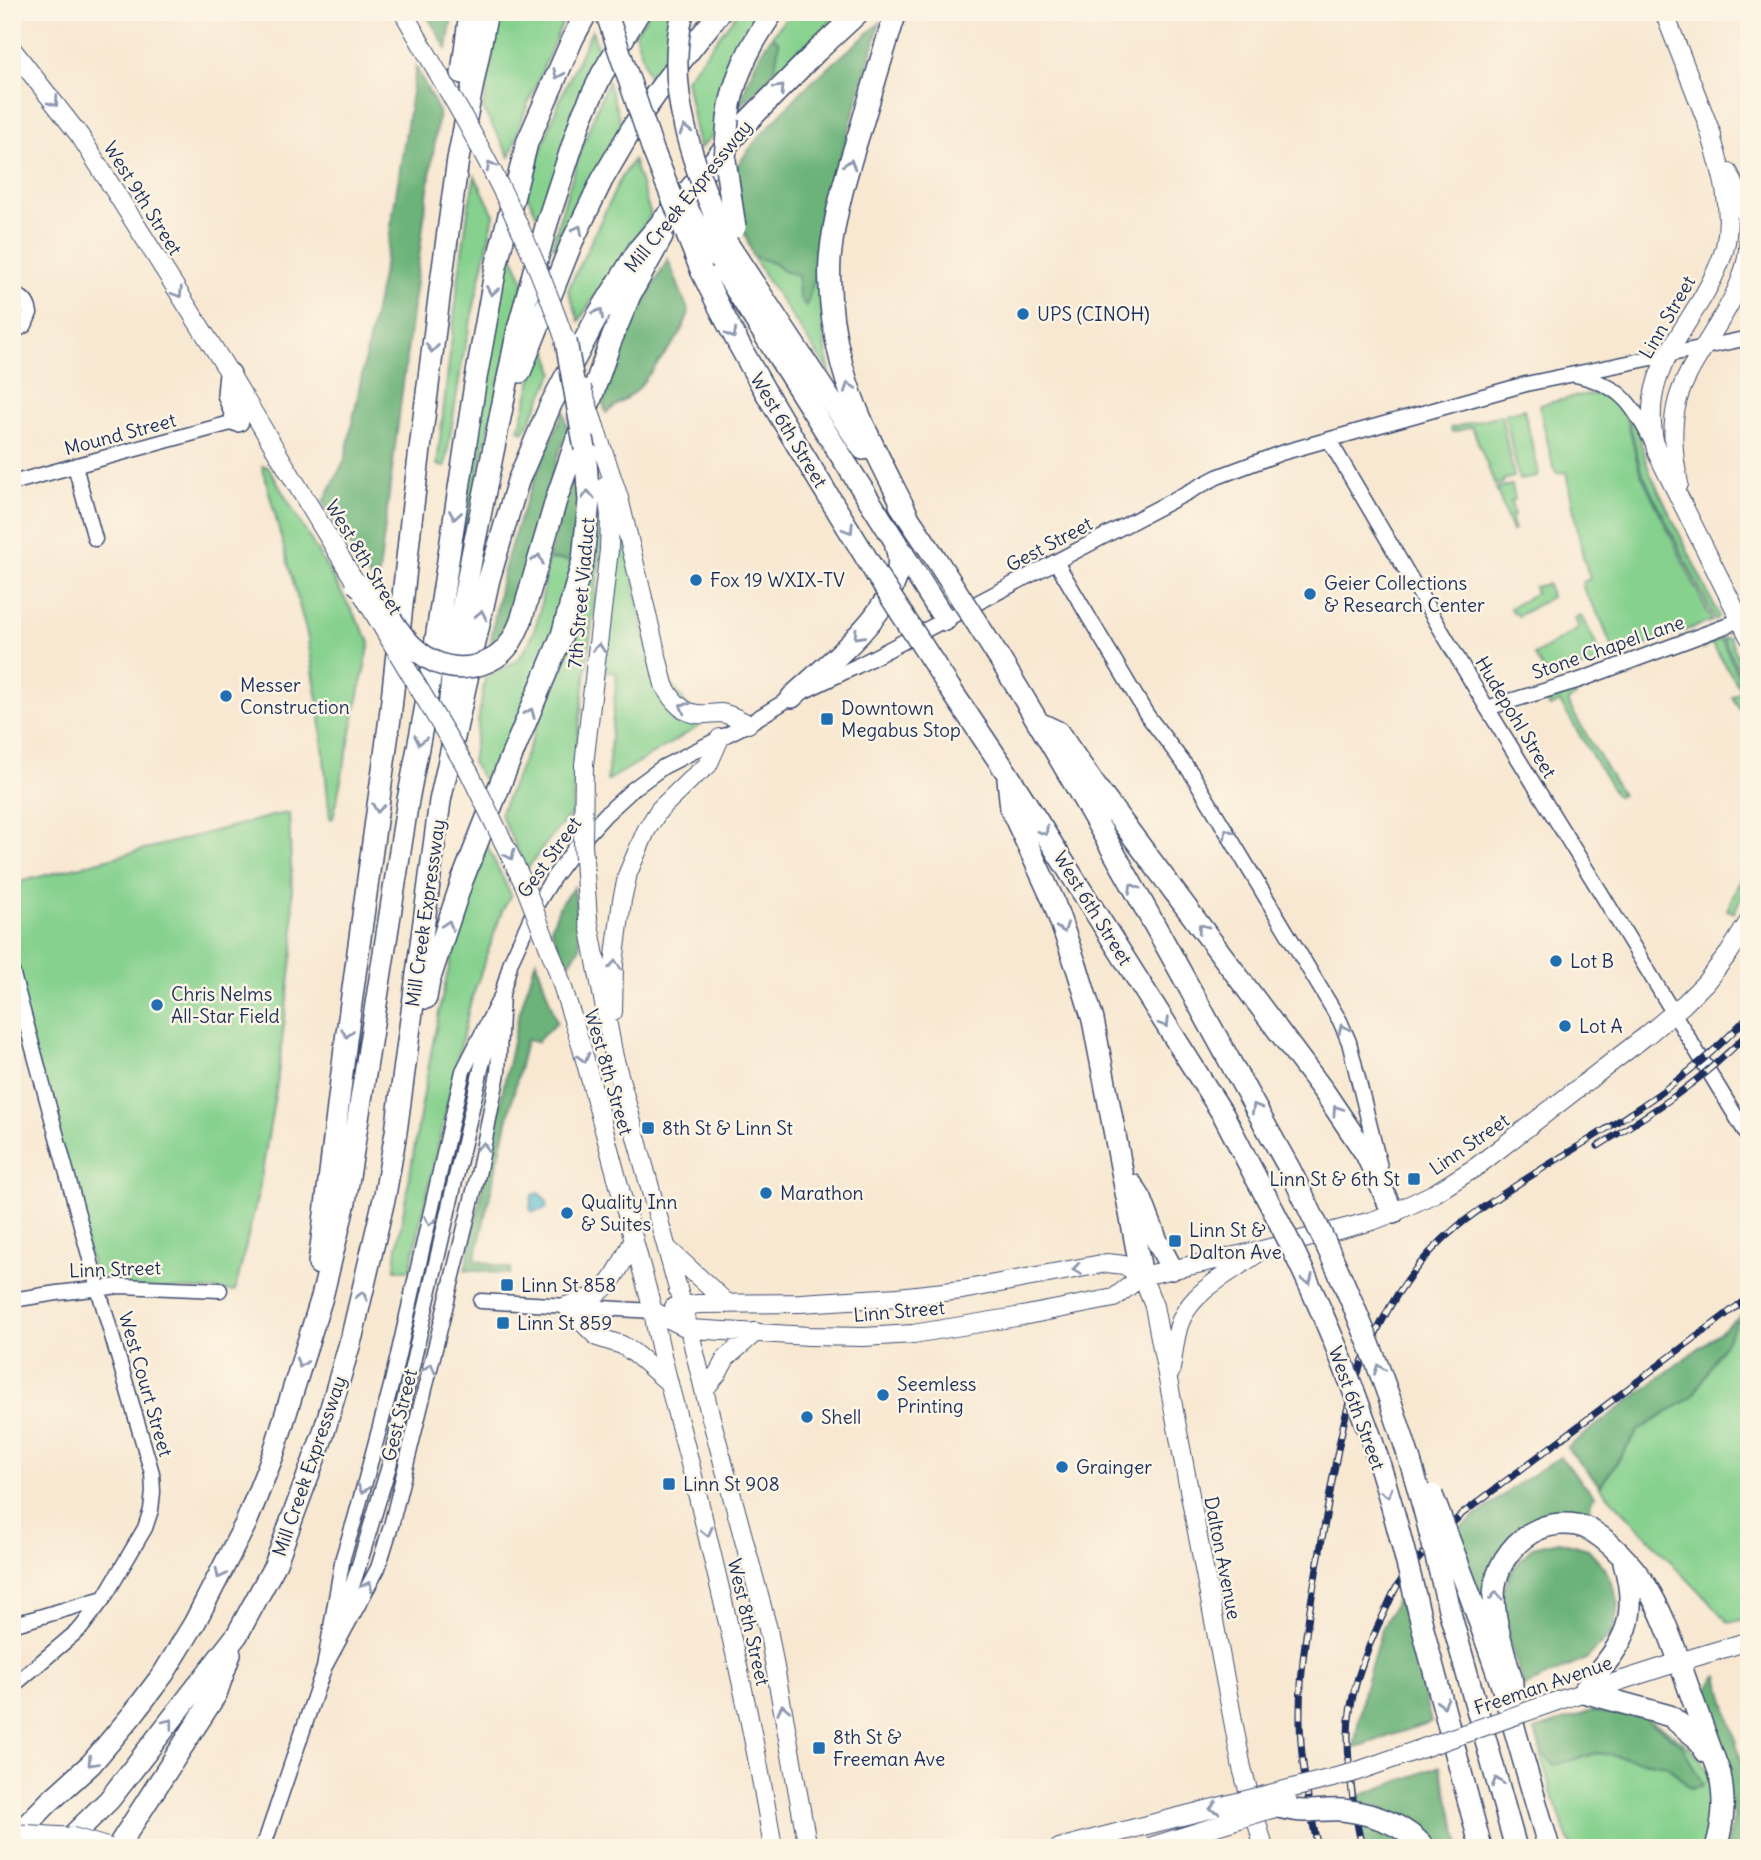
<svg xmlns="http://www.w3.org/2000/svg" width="1761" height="1860" font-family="Delius,sans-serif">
  <rect width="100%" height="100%" fill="#fcf5e5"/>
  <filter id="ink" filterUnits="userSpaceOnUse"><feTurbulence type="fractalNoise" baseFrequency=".0143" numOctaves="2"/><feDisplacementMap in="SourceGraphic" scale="14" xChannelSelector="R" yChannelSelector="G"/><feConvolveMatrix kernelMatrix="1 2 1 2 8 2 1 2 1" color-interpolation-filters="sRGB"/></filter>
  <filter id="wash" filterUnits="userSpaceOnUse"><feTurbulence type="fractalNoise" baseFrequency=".00686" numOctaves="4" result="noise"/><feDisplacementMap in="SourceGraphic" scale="28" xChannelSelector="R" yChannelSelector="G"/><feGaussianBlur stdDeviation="1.57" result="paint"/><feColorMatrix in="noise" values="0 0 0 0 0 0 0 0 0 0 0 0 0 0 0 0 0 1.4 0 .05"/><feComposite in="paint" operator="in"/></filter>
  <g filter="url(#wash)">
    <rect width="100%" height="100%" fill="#f8e8d2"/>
    <path fill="#86d18e" stroke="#508076" stroke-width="2" d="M500 12H567L525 111 510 157 483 109Z
      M650 12H674L666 54V63L651 85 635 33Z
      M738 12H763L733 65 720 103 714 134 699 149 686 79Z
      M791 12H842L771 76 776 63 779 42 772 36Z
      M592 30 600 57 540 222 526 192 560 99Z
      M608 82 622 127 559 249 552 246C567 191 584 135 608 82Z
      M633 160 651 215 606 279 579 321 568 290 620 180Z
      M475 176 494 215 463 356 445 467 437 465 460 268 469 205Z
      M509 247 524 282 457 562 487 365Z
      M822 251C820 296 821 329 830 373L766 278 753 256 773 263 783 271 798 275 799 296 815 276 817 253Z
      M545 343 554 372 528 425 523 432 519 430 533 376Z
      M1593 394C1636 399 1628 443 1641 474L1712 621 1619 654 1614 652 1600 618 1582 586 1583 582 1590 579 1583 556 1566 472 1557 473 1554 470 1539 405 1583 395Z
      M1524 409 1539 474 1537 477 1519 480 1505 414Z
      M1629 411 1636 425 1649 471 1719 616 1715 620 1641 470 1628 415Z
      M1501 415 1514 477 1503 480V483L1495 485 1472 427 1452 432 1451 428Z
      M262 466 268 467 370 642 333 818 330 819 319 706 307 634Z
      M1512 485 1515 500 1511 501 1514 516 1511 517 1514 530 1512 531 1496 488Z
      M596 517 602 518V542L577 743 572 813 553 834 527 869 500 814 530 745 561 660Z
      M618 542H626L648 651 698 721V727L607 781 617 673 603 671Z
      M548 559 573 561 568 593 489 790 472 762 485 678C495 673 510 667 518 659 540 635 543 590 548 559Z
      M1548 584 1551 597 1518 616 1515 612 1513 613 1510 608 1536 593 1534 587Z
      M1579 615 1582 618C1586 625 1601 649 1599 658 1599 660 1597 661 1596 663L1549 679 1534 655 1579 628 1575 619Z
      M1729 637 1749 681V700L1739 671 1723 638Z
      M1721 639C1734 666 1749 693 1749 724L1732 697 1741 690 1712 644 1702 650 1700 646Z
      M1572 693 1576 696 1567 702 1622 795 1617 797 1560 702 1550 707 1546 701Z
      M289 813 294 942 277 1083 259 1190 235 1291 185 1289 98 1288 12 971V884L272 816Z
      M487 846 511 895 502 911 470 1004 410 1270H395L397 1247C423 1112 436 975 487 846Z
      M1747 864 1749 865C1749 882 1742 896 1734 912L1727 910Z
      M1749 1314V1618L1729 1623 1600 1487 1639 1430 1692 1397 1736 1323Z
      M1646 1718C1678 1736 1712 1757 1714 1798 1714 1814 1710 1832 1709 1848H1572L1552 1795 1535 1730 1543 1754 1554 1765 1597 1753 1666 1765 1690 1788 1702 1785 1682 1745Z"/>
    <path fill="#6cb379" stroke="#44716c" stroke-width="2" d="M425 12H453L447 49Z
      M880 23 836 174 822 251 817 253 815 276 806 307 799 296 798 275 783 271 773 263 753 256 740 220 733 171 758 138 806 87Z
      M772 36 779 42 776 63 771 76 739 108C747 82 755 58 772 36Z
      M416 67 439 112 425 210 377 589 323 503 345 459 388 246Z
      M668 259 689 313 679 336 636 391 606 413 599 387Z
      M564 410 568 432 558 455 543 505 510 632 489 654C493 627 497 600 503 574 517 517 541 463 564 410Z
      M575 469 580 490 573 561 548 559Z
      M574 887 580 947 567 967 551 928 561 903Z
      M536 960 557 1023 539 1039 538 1042 526 1040 475 1260 511 1269 510 1274 465 1270 518 1018Z
      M1749 1310V1314L1736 1324 1692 1397 1639 1430 1600 1486 1567 1448Z
      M1560 1457 1595 1496 1591 1501 1589 1521H1538L1486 1611 1455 1532 1518 1484Z
      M1559 1541 1588 1549 1605 1568 1619 1603 1613 1632 1586 1659 1524 1687 1509 1641 1501 1596 1512 1570 1532 1547Z
      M1399 1596 1431 1722 1354 1748 1364 1690 1381 1631Z
      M1718 1676 1749 1789V1848H1726L1734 1818 1723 1762 1702 1699 1715 1677Z
      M1592 1711 1646 1718 1682 1745 1703 1785 1690 1788 1666 1765 1597 1753 1554 1765 1543 1754 1535 1730Z
      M1440 1766 1461 1848H1435L1413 1822 1379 1807 1356 1804V1797Z
      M1359 1824 1376 1827 1404 1844 1407 1848H1365Z"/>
    <path fill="#4eb9cb" stroke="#347494" stroke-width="2" d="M539 1193 547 1201 546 1209 533 1212 530 1209 532 1195Z"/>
  </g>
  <g filter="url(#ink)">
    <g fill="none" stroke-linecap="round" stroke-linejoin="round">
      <g stroke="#3c4b6f" stroke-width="17">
        <path id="minor" d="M12 294C23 297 28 302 30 313L25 325 12 333
          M1575 375C1618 384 1632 402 1651 440
          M1329 440 1487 708 1601 893 1749 1138
          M75 466 95 539
          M12 483 238 421
          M1056 562 1147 715 1192 774 1340 1021 1349 1042 1380 1167
          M1487 708 1580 680 1726 626 1740 619
          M12 971 98 1288 152 1473 153 1492 151 1510 145 1528 104 1598 81 1628 14 1685 12 1680
          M12 1300 57 1293 120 1286 220 1290
          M481 1301 653 1311
          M12 1625 104 1598
          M339 1626 359 1565 389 1466 481 1069 494 1022
          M324 1668 378 1568 391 1526 478 1175 498 1073 502 994 511 961 537 904 553 878 576 847 605 815 633 789 663 767 748 724 792 697 857 666 1217 477 1281 453 1526 384 1749 338
          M263 1848 324 1668 343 1557 355 1519 391 1386 463 1071 500 998"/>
      </g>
      <g stroke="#3c4b6f" stroke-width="20">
        <path id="major" d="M403 12 442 80
          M1664 12 1712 135
          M12 49 80 136 230 374 356 583
          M1708 126C1720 165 1734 206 1725 247 1720 266 1711 283 1701 300 1669 352 1639 388 1657 453L1749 637
          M595 427 619 498 664 685C671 699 681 712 697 714 705 715 713 713 721 713 730 714 740 720 748 724
          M1679 484C1673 456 1670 427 1678 399 1684 378 1696 360 1707 342 1733 300 1760 259 1744 208 1740 196 1734 184 1729 173
          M584 765 609 550 610 516 606 485
          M588 919 614 1057 689 1329 711 1418 768 1629 808 1848
          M557 969 581 1045 653 1311C662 1366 679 1418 692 1472 722 1596 753 1721 773 1848
          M613 1012 614 964 622 900 628 873 646 831 659 810 692 778 708 765 720 738
          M634 1239C624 1259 614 1284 594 1296 585 1300 575 1303 566 1306L597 1337 622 1345 634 1353 669 1383
          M668 1249 728 1304
          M1142 1276 1154 1306 1242 1768 1264 1848
          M674 1307 699 1304 801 1303 898 1297 962 1290 1107 1263 1124 1265 1142 1276
          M653 1311 689 1329 707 1330 809 1336 864 1337 913 1334 1022 1316 1114 1298 1142 1276 1262 1250 1372 1221 1393 1213 1435 1193 1476 1167 1647 1035 1684 1004 1705 983 1729 953 1749 921
          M1170 1373C1174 1356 1174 1336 1181 1320 1194 1290 1230 1273 1255 1255
          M704 1390 718 1373 726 1358 756 1332
          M1557 1701 1679 1662 1749 1641
          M264 1845V1848
          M1059 1848 1143 1826"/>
      </g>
      <g stroke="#3c4b6f" stroke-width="24">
        <path id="highway" d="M896 12C884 49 873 87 862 124 848 168 834 213 830 259 828 294 833 331 842 365 856 418 884 467 908 516
          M462 73 470 12
          M728 119C732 79 751 44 773 12
          M725 240 863 449
          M714 255 945 620
          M702 272C752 378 816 474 876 574
          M520 372 572 242 602 180 634 125 666 80 720 12
          M230 374 228 394 238 421
          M900 505 934 556
          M489 661C507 653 514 638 521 621L557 497 610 343 630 295 662 237
          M1001 661C1103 826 1194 998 1289 1168
          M951 690 1007 773 1224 1116 1255 1176
          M792 697C825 666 915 598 896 547
          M449 709 455 646 472 555 518 329 547 223 582 116 602 74 639 12
          M1039 723 1058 732 1096 787 1325 1093 1366 1154 1393 1213
          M1008 779 1011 809 1053 900 1078 971 1093 1020 1142 1276
          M426 998 429 981 462 881 507 767 562 635 583 560 589 501 585 449
          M1132 1185 1141 1199 1157 1241 1172 1269
          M319 1264 346 1040 390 718 411 521 440 290 458 159 487 12
          M1624 1563C1642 1626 1620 1645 1583 1692L1670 1716 1697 1738 1706 1752
          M1470 1595 1502 1686 1549 1848
          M1450 1613 1516 1848
          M1425 1637 1481 1848
          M1509 1711C1510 1702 1512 1693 1512 1684 1512 1677 1509 1670 1507 1664 1501 1639 1491 1611 1495 1585 1499 1561 1517 1538 1539 1529 1552 1523 1573 1522 1586 1528 1607 1537 1634 1567 1646 1586 1662 1611 1672 1641 1682 1669 1694 1704 1707 1739 1720 1774 1725 1802 1724 1820 1716 1848
          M12 1840 49 1802 91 1764 133 1714 164 1673 194 1624 246 1523 273 1455 322 1297 345 1202 408 800 425 711 475 384 496 267 527 143 573 38 587 12
          M60 1848 109 1800 237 1635 275 1565 323 1435 352 1336 385 1195 396 1132 440 801 489 579 518 481 551 404 598 315 639 249 745 124 817 51 859 12
          M117 1848 216 1694 230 1654"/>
      </g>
      <use href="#minor" stroke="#fff" stroke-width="14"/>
      <use href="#major" stroke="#fff" stroke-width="18"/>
      <use href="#highway" stroke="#fff" stroke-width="21"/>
      <g stroke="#1b2f5e" stroke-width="7">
        <path id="rail" d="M1598 1146C1655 1111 1702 1081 1749 1032
          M1318 1848C1309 1806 1301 1765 1300 1722 1299 1657 1313 1592 1324 1528 1333 1476 1341 1423 1358 1373 1361 1363 1366 1353 1371 1344 1392 1297 1418 1259 1458 1226 1483 1206 1510 1189 1537 1172 1612 1125 1689 1082 1749 1015
          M1362 1848C1354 1811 1348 1774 1348 1736 1348 1693 1367 1647 1386 1609 1390 1601 1393 1592 1398 1585 1416 1559 1439 1536 1462 1514L1749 1297"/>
      </g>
      <use href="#rail" stroke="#fcf5e5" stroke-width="4.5" stroke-dasharray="13" stroke-linecap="butt"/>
      <g stroke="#3c4b6f" stroke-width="20" stroke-linecap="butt">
        <path id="major-bridge" d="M442 80C493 166 537 256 569 352
          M582 388 595 427
          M363 595 469 772 524 884 557 969
          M584 765 583 844 588 919
          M1143 1826 1352 1773 1557 1701
          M12 1833 73 1837 110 1848
          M1149 1847 1278 1807 1288 1802"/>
      </g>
      <g stroke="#3c4b6f" stroke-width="24" stroke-linecap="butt">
        <path id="highway-bridge" d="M606 12 653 150 702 272
          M683 12C663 92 695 168 725 240
          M728 119 725 160 735 227
          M689 212 714 255
          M566 341 585 449
          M934 556 1001 661
          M876 574 951 690
          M356 583C364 590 372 597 380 605 391 617 398 632 410 644 432 666 459 675 489 661
          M1289 1168C1332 1254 1372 1341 1401 1433 1421 1492 1435 1553 1450 1613
          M1255 1176C1301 1259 1339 1348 1371 1438 1393 1503 1409 1571 1425 1637
          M1432 1495 1470 1595
          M1278 1807C1287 1809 1296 1811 1305 1811 1317 1811 1330 1809 1343 1810 1374 1814 1404 1824 1425 1848"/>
      </g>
      <use href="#major-bridge" stroke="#fff" stroke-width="18"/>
      <use href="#highway-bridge" stroke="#fff" stroke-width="21"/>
    </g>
    <defs><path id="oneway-chevron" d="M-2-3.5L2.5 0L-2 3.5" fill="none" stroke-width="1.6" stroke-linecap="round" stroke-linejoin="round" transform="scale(1.75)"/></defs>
    <g stroke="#8d97ae">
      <use href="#oneway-chevron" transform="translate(558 74) rotate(114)"/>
      <use href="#oneway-chevron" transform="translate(780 89) rotate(-46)"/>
      <use href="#oneway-chevron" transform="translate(54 102) rotate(53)"/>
      <use href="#oneway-chevron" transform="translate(685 130) rotate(-105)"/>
      <use href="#oneway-chevron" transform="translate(850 164) rotate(-74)"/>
      <use href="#oneway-chevron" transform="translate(491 166) rotate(-118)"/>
      <use href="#oneway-chevron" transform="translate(578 230) rotate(-63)"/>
      <use href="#oneway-chevron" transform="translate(492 291) rotate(100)"/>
      <use href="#oneway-chevron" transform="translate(178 293) rotate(58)"/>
      <use href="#oneway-chevron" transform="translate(599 313) rotate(-60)"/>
      <use href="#oneway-chevron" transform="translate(732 334) rotate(62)"/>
      <use href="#oneway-chevron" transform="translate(432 348) rotate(97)"/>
      <use href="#oneway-chevron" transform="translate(849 387) rotate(-109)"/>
      <use href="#oneway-chevron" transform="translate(588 495) rotate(-92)"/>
      <use href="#oneway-chevron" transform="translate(455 515) rotate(99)"/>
      <use href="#oneway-chevron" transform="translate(849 529) rotate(58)"/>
      <use href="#oneway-chevron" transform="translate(538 559) rotate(-75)"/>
      <use href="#oneway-chevron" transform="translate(481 615) rotate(-78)"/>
      <use href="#oneway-chevron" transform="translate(858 635) rotate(134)"/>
      <use href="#oneway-chevron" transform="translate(599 648) rotate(-84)"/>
      <use href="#oneway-chevron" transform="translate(684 707) rotate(-149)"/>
      <use href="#oneway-chevron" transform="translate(530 713) rotate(-67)"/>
      <use href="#oneway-chevron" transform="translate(420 740) rotate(101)"/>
      <use href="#oneway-chevron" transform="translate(378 808) rotate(98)"/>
      <use href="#oneway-chevron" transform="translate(1044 831) rotate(58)"/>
      <use href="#oneway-chevron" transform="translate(1228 833) rotate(-121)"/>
      <use href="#oneway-chevron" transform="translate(510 855) rotate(65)"/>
      <use href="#oneway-chevron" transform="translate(1133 888) rotate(-119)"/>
      <use href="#oneway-chevron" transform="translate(448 925) rotate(-71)"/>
      <use href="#oneway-chevron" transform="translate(1063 928) rotate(70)"/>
      <use href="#oneway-chevron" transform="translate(1202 928) rotate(-127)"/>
      <use href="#oneway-chevron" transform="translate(615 965) rotate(-85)"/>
      <use href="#oneway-chevron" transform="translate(1165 1023) rotate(58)"/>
      <use href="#oneway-chevron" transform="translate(1343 1029) rotate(-113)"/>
      <use href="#oneway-chevron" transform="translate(347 1033) rotate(98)"/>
      <use href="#oneway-chevron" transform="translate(584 1058) rotate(75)"/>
      <use href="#oneway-chevron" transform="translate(1256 1108) rotate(-119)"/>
      <use href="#oneway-chevron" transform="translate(1337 1110) rotate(-124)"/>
      <use href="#oneway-chevron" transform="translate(483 1147) rotate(-79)"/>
      <use href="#oneway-chevron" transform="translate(430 1221) rotate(102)"/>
      <use href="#oneway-chevron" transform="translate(1077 1269) rotate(170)"/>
      <use href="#oneway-chevron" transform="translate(1308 1280) rotate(67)"/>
      <use href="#oneway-chevron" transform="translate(362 1296) rotate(-77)"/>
      <use href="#oneway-chevron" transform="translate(301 1363) rotate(107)"/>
      <use href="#oneway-chevron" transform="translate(430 1368) rotate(-76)"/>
      <use href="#oneway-chevron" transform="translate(1379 1369) rotate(-110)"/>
      <use href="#oneway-chevron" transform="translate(363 1489) rotate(105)"/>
      <use href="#oneway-chevron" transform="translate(1387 1493) rotate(73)"/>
      <use href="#oneway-chevron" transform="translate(707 1532) rotate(77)"/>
      <use href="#oneway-chevron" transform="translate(220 1574) rotate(117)"/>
      <use href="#oneway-chevron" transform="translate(368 1586) rotate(-62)"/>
      <use href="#oneway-chevron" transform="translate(1496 1596) rotate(-89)"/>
      <use href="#oneway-chevron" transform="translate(1443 1703) rotate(75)"/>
      <use href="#oneway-chevron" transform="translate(783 1709) rotate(-101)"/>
      <use href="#oneway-chevron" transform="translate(169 1723) rotate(-52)"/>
      <use href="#oneway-chevron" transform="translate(92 1762) rotate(133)"/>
      <use href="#oneway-chevron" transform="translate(1497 1782) rotate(-106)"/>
      <use href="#oneway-chevron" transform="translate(1214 1808) rotate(166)"/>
    </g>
  </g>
  <g fill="#1f6fb2" stroke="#fcf5e5" stroke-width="2.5">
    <circle cx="1023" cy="314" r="7"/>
    <circle cx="696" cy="580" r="7"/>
    <circle cx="1310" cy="594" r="7"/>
    <circle cx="226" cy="696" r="7"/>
    <rect x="820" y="712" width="14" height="14" rx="3.5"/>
    <circle cx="1556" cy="961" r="7"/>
    <circle cx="157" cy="1005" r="7"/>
    <circle cx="1565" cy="1026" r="7"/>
    <rect x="641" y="1121" width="14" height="14" rx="3.5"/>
    <rect x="1407" y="1172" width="14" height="14" rx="3.5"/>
    <circle cx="766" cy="1193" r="7"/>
    <circle cx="567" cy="1213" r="7"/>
    <rect x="1168" y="1234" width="14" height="14" rx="3.5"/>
    <rect x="500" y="1278" width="14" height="14" rx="3.5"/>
    <rect x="496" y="1316" width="14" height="14" rx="3.5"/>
    <circle cx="883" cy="1395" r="7"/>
    <circle cx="807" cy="1417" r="7"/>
    <circle cx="1062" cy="1467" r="7"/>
    <rect x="662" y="1477" width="14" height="14" rx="3.5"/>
    <rect x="812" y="1741" width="14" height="14" rx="3.5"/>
  </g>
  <g text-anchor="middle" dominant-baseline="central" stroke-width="5" stroke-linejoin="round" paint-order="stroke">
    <g font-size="19" fill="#1b2f5e" stroke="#fcf5e5">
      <text transform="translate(688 196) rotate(-51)">Mill Creek Expressway</text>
      <text transform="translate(143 198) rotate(58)">West 9th Street</text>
      <text transform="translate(1667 317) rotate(-60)">Linn Street</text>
      <text transform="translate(789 430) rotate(59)">West 6th Street</text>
      <text transform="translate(120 434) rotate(-15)">Mound Street</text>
      <text transform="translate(1049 544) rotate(-28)">Gest Street</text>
      <text transform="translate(364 557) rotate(59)">West 8th Street</text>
      <text transform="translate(581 593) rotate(-85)">7th Street Viaduct</text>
      <text transform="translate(1608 647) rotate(-19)">Stone Chapel Lane</text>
      <text transform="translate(1516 717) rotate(59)">Hudepohl Street</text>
      <text transform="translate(549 857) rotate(-54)">Gest Street</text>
      <text transform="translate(1093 908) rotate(58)">West 6th Street</text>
      <text transform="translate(425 913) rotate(-82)">Mill Creek Expressway</text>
      <text transform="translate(609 1072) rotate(74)">West 8th Street</text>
      <text transform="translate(1469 1144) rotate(-35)">Linn Street</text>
      <text transform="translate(115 1269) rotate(-2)">Linn Street</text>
      <text transform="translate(899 1311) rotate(-5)">Linn Street</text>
      <text transform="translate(146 1384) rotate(74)">West Court Street</text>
      <text transform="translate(1357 1408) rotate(70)">West 6th Street</text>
      <text transform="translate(399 1415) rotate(-76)">Gest Street</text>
      <text transform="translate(309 1466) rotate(-71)">Mill Creek Expressway</text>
      <text transform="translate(1223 1558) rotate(79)">Dalton Avenue</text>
      <text transform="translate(749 1622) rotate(77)">West 8th Street</text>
      <text transform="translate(1543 1685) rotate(-19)">Freeman Avenue</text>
    </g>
    <g font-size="19" fill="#1b2f5e" stroke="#fcf5e5" text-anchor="start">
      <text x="1037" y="314">UPS (CINOH)</text>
      <text x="710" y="580">Fox 19 WXIX-TV</text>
      <text x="1324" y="583">Geier Collections<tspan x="1324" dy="22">&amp; Research Center</tspan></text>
      <text x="240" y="685">Messer<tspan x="240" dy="22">Construction</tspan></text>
      <text x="841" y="708">Downtown<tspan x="841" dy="22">Megabus Stop</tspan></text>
      <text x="1570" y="961">Lot B</text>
      <text x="171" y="994">Chris Nelms<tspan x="171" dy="22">All-Star Field</tspan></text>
      <text x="1579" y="1026">Lot A</text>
      <text x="662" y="1128">8th St &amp; Linn St</text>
      <text x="1400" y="1179" text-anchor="end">Linn St &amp; 6th St</text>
      <text x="780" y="1193">Marathon</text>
      <text x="581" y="1202">Quality Inn<tspan x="581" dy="22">&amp; Suites</tspan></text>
      <text x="1189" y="1230">Linn St &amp;<tspan x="1189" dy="22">Dalton Ave</tspan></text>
      <text x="521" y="1285">Linn St 858</text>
      <text x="517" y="1323">Linn St 859</text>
      <text x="897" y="1384">Seemless<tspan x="897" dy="22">Printing</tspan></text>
      <text x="821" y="1417">Shell</text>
      <text x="1076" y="1467">Grainger</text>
      <text x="683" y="1484">Linn St 908</text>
      <text x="833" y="1737">8th St &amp;<tspan x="833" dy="22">Freeman Ave</tspan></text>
    </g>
  </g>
  <rect width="1761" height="1860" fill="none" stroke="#fcf5e5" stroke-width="42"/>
</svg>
